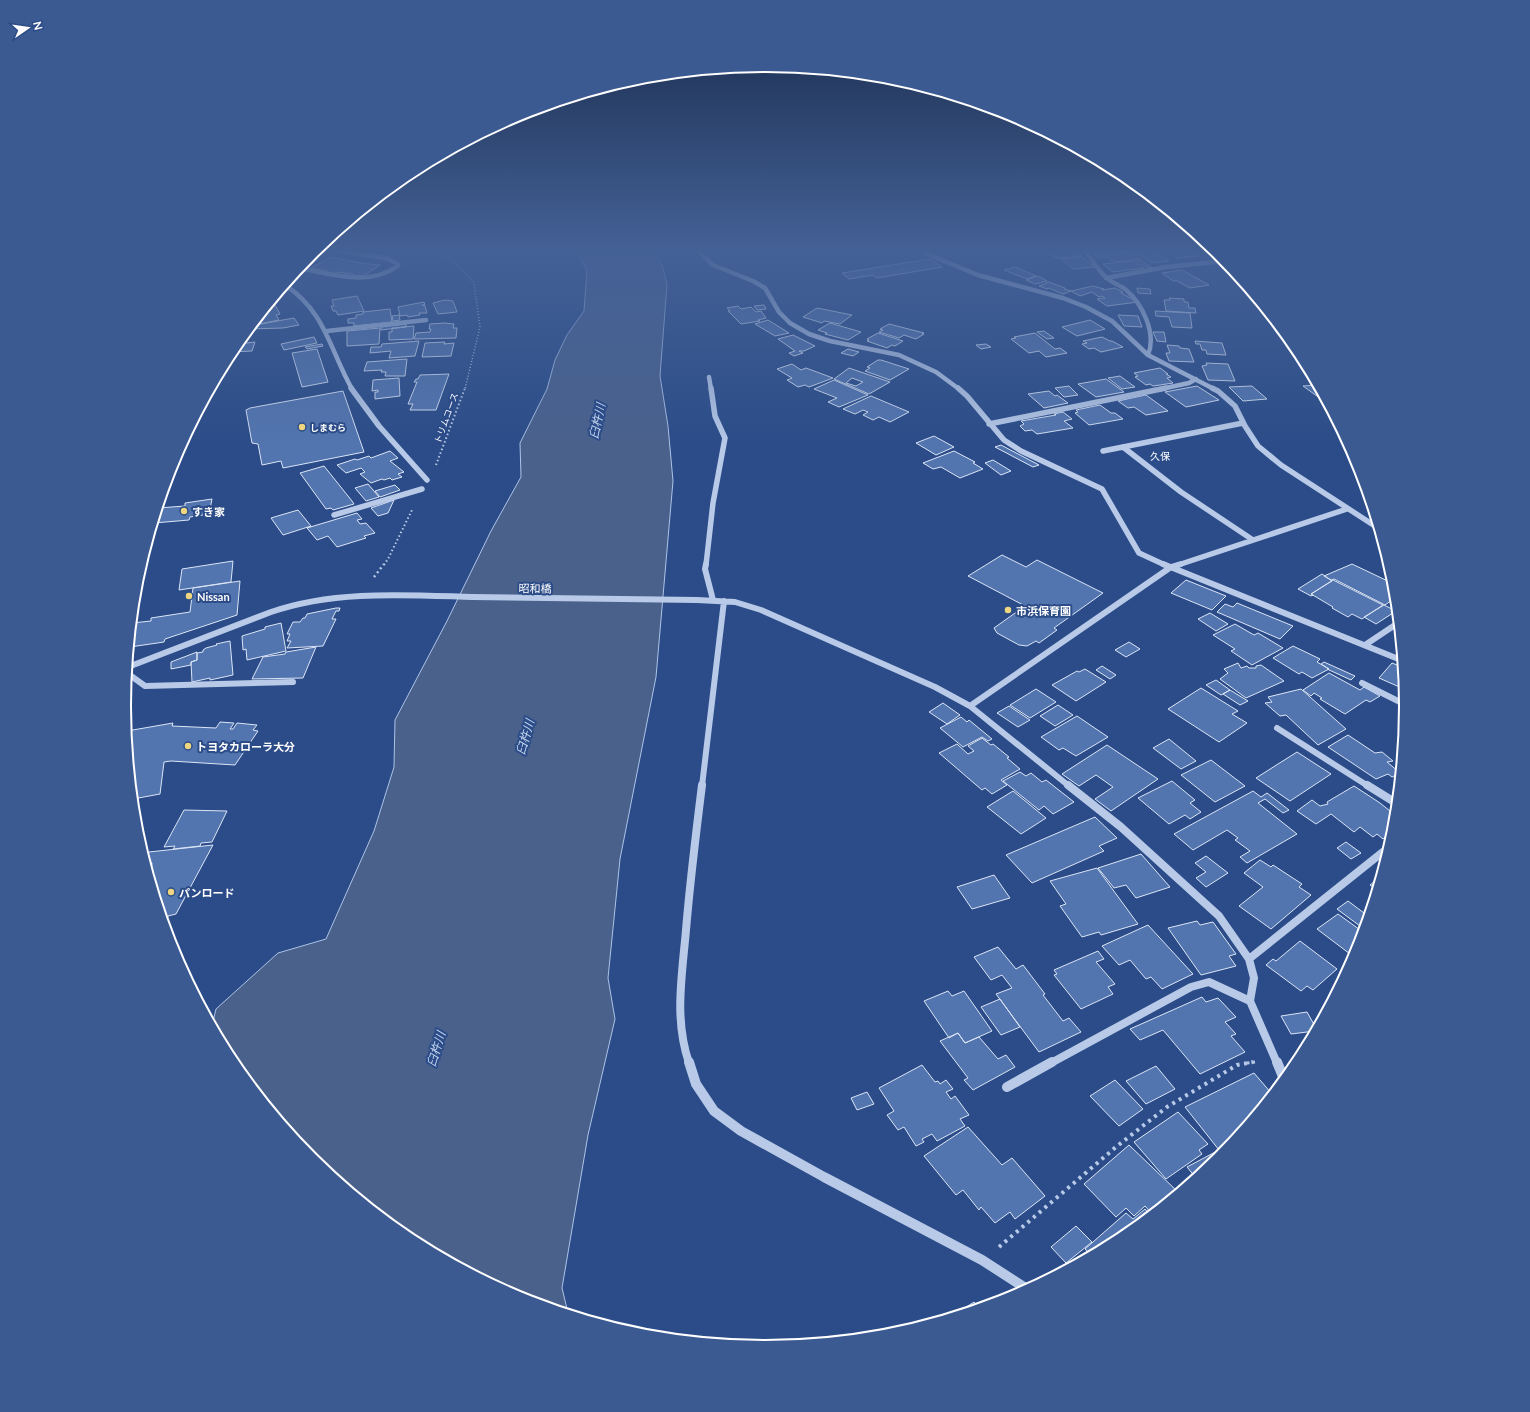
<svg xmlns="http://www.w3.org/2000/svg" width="1530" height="1412" font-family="Lato,'Noto Sans JP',sans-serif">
  <rect width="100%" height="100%" fill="#2b4c88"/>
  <path fill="#4a618c" stroke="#adc4e8" d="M576 249 664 250 657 256 663 268 667 284 660 376 668 426 673 481 656 677 620 859 608 978 615 1019 588 1135 562 1288 568 1313 519 1298 409 1239 312 1159 232 1062 212 1026 216 1009 278 953 326 939 374 831 394 767 395 720 447 621 491 531 521 477 520 443 547 389 555 360 567 335 584 311 587 271Z"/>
  <path fill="#5375af" stroke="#dbe5f6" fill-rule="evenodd" d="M1044 249H1074L1077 252 1082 255H1080L1082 256 1060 258 1054 257Z
    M1101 249H1130L1133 250 1118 252 1115 250 1105 251Z
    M1166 249H1189L1199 256 1177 258Z
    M1207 249H1213L1223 258H1220Z
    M1152 250 1169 261 1152 263 1133 251Z
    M1118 252 1120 253 1130 252 1140 259 1114 262 1108 257 1099 258 1094 255Z
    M331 257 360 263 380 265 363 276H351L353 274 338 272 335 274 325 272 327 271 311 268Z
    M1082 257 1094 267 1073 269 1062 259Z
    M930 259 942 267 877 278 873 275 849 279 842 273Z
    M1136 260H1141L1153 268H1148Z
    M1134 261 1144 268 1113 272 1103 264Z
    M1015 267 1036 276 1027 279 1004 270Z
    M1182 270 1209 285 1190 288 1177 281H1173L1162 273Z
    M1038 276 1047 281 1035 284 1026 280Z
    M1049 282 1065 288 1064 289 1071 291 1063 294 1049 288 1047 289 1039 286Z
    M1093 286 1104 289 1102 290H1103L1115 288 1123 292 1121 293 1138 302 1107 306 1097 299 1105 298 1102 296 1099 297 1092 292 1080 296 1071 291Z
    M1137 288 1150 289 1151 294 1138 293Z
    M357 296 364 311 338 315 336 311H333L331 306H334L332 300Z
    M1169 298 1184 299V302H1188L1189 308H1195L1196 313 1166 311 1164 300H1170Z
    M445 300 453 301 457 312 438 314 433 303Z
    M424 302 425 305H422L425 306 427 313H419L420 315 408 317 407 315 400 316 398 307Z
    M275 305 280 314 276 315 279 320 255 325 254 323 267 307Z
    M764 305 766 309 757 310 754 306Z
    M738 306 741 309 751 307 756 312 761 311 766 318 758 320 760 321 741 324 728 311H730L727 308Z
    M817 308 852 315 840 324 824 321 822 323 803 317Z
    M390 309 392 322 354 326V323H348V319L356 318V315L363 314V312Z
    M1155 311 1190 313 1192 328 1172 327 1169 317 1156 316Z
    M399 315 400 320 393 321 392 316Z
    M1118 315 1138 316 1142 327 1124 326Z
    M294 318 299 325 283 328 249 329 253 324 255 325Z
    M768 320 789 333 775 336 755 324Z
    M1090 320 1105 329 1077 336 1062 327Z
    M444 323 454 324 453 328H457L456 338 414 339 416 333 430 332 431 329H429L430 324Z
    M830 323 861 332 848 340 825 334 827 333 818 330Z
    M406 324V327L381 330V327Z
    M889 324 924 333 922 334H924L916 339 904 335 899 338 879 332 883 330 880 329Z
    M414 326 413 339 389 340V332H392V328Z
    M380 328 379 344 347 346V331Z
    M1044 331 1054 338 1047 339 1037 332Z
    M1153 332H1164L1166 342 1157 341Z
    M878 333 903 341 895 346 892 345 887 348 867 341 869 340 867 339Z
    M1035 333 1055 349 1060 348 1067 353 1046 357 1039 351 1029 353 1011 339 1016 338 1014 337Z
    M793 335 815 346 804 351H799L803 353 794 356 789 353 795 351 778 339Z
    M314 337 317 343 284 350 281 344Z
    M1102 337 1110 341H1112L1123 347 1101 352 1094 348 1089 349 1082 344 1087 343 1083 341Z
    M419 341 415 356 389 358 391 351 370 353 371 347H381L382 344Z
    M1195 341 1222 343 1226 355 1207 354 1206 350H1202L1200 344H1196Z
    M255 342 252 351 231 352 237 344Z
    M445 342 444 344 454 343 451 356 422 357 425 343Z
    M322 344 323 346 307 349 305 347Z
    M986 344 991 347 981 349 976 345Z
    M1167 345 1179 346 1180 348 1189 349 1194 362 1169 361 1166 353H1170Z
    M317 349 328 382 302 387 292 353Z
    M848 349 859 352 853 356 841 353Z
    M407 359 405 376H385L386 372H381L382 370 364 371 367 362Z
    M878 360H881L909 369 890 380 865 371 870 368 867 367Z
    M1206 363 1228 364 1235 381 1208 380 1202 366 1207 365Z
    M792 364 801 370 806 368 833 378 809 387 805 385 798 387 787 380 792 378 777 369Z
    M849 368 890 382 869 394 834 379ZM852 378 863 382 856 386 846 383Z
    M1160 368 1168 374H1166L1171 377 1167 378 1173 383 1153 386 1150 384 1146 385 1135 377 1138 376 1134 373Z
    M449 374 436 410H410L413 404H408L417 382H414L416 379H418L420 375Z
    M1120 376 1135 387 1122 389 1108 378Z
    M399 378 400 396 375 399V392H378V390L372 391 373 380Z
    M1106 379 1124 392 1096 397 1078 384Z
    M834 380 868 395 839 407 828 402 837 398 814 389Z
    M1317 385 1324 399H1321L1303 386Z
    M1069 386 1078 395 1064 397 1055 388Z
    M1197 386 1219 400 1186 407 1165 392Z
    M1252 386 1267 399 1243 401 1229 387Z
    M343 391 364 452 283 468 281 461 262 465 258 444 252 443 246 410 250 408Z
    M1049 391 1055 396 1057 395 1068 403 1044 408 1028 394Z
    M1146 395 1168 411 1146 415 1134 407 1128 408 1118 401Z
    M871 396 909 412 890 422 879 417 873 420 863 415 868 412 863 410 855 414 843 409Z
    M1100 405 1111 413H1115L1123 419 1089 425 1075 413 1078 412 1076 410Z
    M1063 412 1072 419 1064 421 1073 428 1037 434 1032 430 1025 431 1020 426 1024 424 1021 421 1056 415 1054 414Z
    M934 436 954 447 936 455 916 443Z
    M1001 445 1039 465 1033 467 995 447Z
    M390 451 398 458 390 461 404 472 398 474 402 477 392 480 390 478 384 480 382 479 371 483 360 474 365 472 361 468 346 473 337 465 355 459 357 460 369 456 371 458Z
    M954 451 975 462 973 463 983 469 960 478 941 467 933 469 923 463Z
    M993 460 1011 471 1001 475 985 463Z
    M324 466 352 501 354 504 333 510 331 508 326 509 300 473Z
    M368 484 379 497 366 501 355 488Z
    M395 485 400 490 380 497 375 491Z
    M212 499 209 514 190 517 189 520 154 523 158 508 185 506V503Z
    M394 500 388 513 378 516 371 508Z
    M298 510 311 526 283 535 271 518Z
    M357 513 362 519 357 520 360 524 366 523 375 533 364 536 366 538 337 547 328 536 317 540 307 528Z
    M1002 555 1026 567 1037 560 1103 593 1054 628 1057 630 1039 643 1036 641 1027 646 1019 645 997 633 994 628 1025 606 968 576Z
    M233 561 231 582 179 590 182 569Z
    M1352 564 1394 584 1392 587 1394 588 1395 598 1385 605 1334 579 1331 580 1324 576Z
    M1322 574 1332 581 1311 594 1313 595 1311 596 1298 589Z
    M1186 580 1226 596 1212 610 1171 593Z
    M1333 580 1383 605 1362 619 1352 614 1348 617 1332 608 1333 607 1311 594Z
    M240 581 237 615 165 639 164 642 130 647 132 623 151 621V618L190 612 193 588Z
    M1237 603 1293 626 1280 639 1217 612 1225 604 1233 607Z
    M1384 605 1396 611 1376 624 1364 617Z
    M336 608H340L339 611H336L332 619H336L323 646 287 648 291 641H287L290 634H287L293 622H300L303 618H305L307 614Z
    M1210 613 1228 624 1216 631 1198 619Z
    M281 623 286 651 247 660 246 649 243 650 242 636 265 629V627Z
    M1235 624 1254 635 1258 633 1283 648 1252 665 1231 651 1235 649 1213 635Z
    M230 641 233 675 210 680V678L192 682 191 662 197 660V653L203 652V650L206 648 217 645 216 644Z
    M1129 642 1140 649 1126 657 1115 650Z
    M1293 646 1320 659 1317 662 1329 669 1312 678 1302 672 1299 674 1273 658Z
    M316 647 303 678 252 679 263 657 285 654 286 652Z
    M197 652V660L191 662V665L171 669V662Z
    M1324 662 1355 676 1351 680 1327 669H1329L1321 664Z
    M1238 663 1241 668 1247 666 1249 668H1256V666L1261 665 1284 681 1246 698 1220 679 1228 673 1224 669Z
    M1392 663 1402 667 1404 689 1379 678Z
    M1102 666 1116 675 1110 679 1096 670Z
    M1085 669 1106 682 1076 701 1052 685 1077 671 1079 672Z
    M1329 673 1360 690 1364 687 1380 696 1370 702 1366 700 1345 714 1320 699 1322 698 1314 693 1311 696 1303 690Z
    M1216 680 1230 690 1221 695 1206 685Z
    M1201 688 1238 711 1232 714 1247 723 1219 742 1168 709Z
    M1036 689 1056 702 1030 718 1010 705Z
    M1301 689 1346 729 1318 745 1286 715 1280 716 1265 703 1272 702 1268 697Z
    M1230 690 1248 701 1240 705 1223 694Z
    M943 703 960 715 947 724 929 712Z
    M1058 705 1073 715 1055 726 1040 716Z
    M1009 706 1030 720 1018 727 997 713Z
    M1077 716 1108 737 1076 756 1063 748 1059 750 1041 737Z
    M961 717 967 722 969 720 992 739 988 741 982 737 963 747 940 728Z
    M220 722 234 723 230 729H233L237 723 257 725 253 730 258 731 235 765 171 761 164 762 160 794 133 799 127 731 173 723 172 726 216 728Z
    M1348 735 1375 753 1382 752 1393 761 1387 762 1399 772V774L1392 777 1388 774 1376 779 1328 747Z
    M982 738 991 745 993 744 1009 757 1007 758 1020 769 1001 780 1007 785 992 794 985 788 982 790 939 753 957 744 968 754 974 751 968 746Z
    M1169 739 1196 761 1181 769 1153 748Z
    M1107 745 1158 779 1111 811 1095 799 1113 787 1096 775 1079 786 1062 774Z
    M1297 752 1331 774 1290 801 1256 778Z
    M1211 760 1245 786 1215 802 1181 775Z
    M1020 772 1026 776 1031 773 1042 782 1046 780 1074 802 1053 814 1044 806 1039 810 1003 781Z
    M1172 781 1195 800 1190 803 1201 812 1190 819 1185 815 1169 824 1138 798Z
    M1354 786 1380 803 1395 815 1394 829 1383 839 1377 834 1373 837 1360 827 1354 832 1331 814 1316 824 1297 811 1312 800 1320 806 1328 804 1327 802Z
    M1013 791 1046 818 1021 834 987 807Z
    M1253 791 1261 797 1267 793 1289 810 1283 813 1265 799 1258 803 1297 834 1247 863 1240 857 1250 851 1235 840 1238 838 1227 830 1193 850 1174 834Z
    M184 810 227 811 212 842 201 843 200 846 173 849 175 846 164 847Z
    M1095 817 1117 838 1099 846 1104 851 1032 883 1006 855Z
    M1346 842 1361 853 1351 859 1337 848Z
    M213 845 176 914 168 916 166 930 148 870H151L152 863 145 859 149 852Z
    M1141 854 1170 887 1136 898 1126 885 1114 888 1098 868Z
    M1206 856 1228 873 1206 887 1196 878 1206 872 1195 863Z
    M1260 860 1271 867 1273 865 1302 884 1299 887 1311 895 1271 929 1239 906 1263 887 1244 873Z
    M1097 868 1138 924 1101 935 1099 932 1082 937 1060 906 1066 904 1050 881Z
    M994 875 1010 898 972 909 957 887Z
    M1380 877 1376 889 1370 885Z
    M1348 901 1368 916 1364 929 1337 909Z
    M1338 914 1363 932 1354 957 1317 929Z
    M1197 921 1200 925 1213 922 1236 954 1229 956 1236 966 1201 975 1168 928Z
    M1148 925 1193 974 1162 989 1151 977 1146 979 1130 960 1119 965 1102 946Z
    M1300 941 1337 969 1313 990 1307 986 1301 991 1266 965 1273 959 1276 961Z
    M998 947 1016 969 1023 965 1045 994 1043 995 1063 1021 1069 1018 1081 1032 1039 1052 996 994 1012 988 1002 975 991 980 974 957Z
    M1098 951 1104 959 1096 962 1115 984 1108 987 1113 994 1081 1009 1054 975 1057 974 1054 970Z
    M948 991 952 996 964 991 992 1031 965 1043 958 1033 949 1038 924 1001Z
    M1202 997 1206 1002 1218 998 1236 1017 1225 1022 1236 1034 1231 1036 1245 1052 1200 1074 1163 1030 1140 1040 1130 1029Z
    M1000 999 1020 1027 1001 1035 981 1007Z
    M1307 1012 1316 1028 1315 1031 1291 1034 1281 1016Z
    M958 1033 965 1043 979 1037 998 1059 1006 1055 1015 1067 973 1090 964 1080 968 1078 940 1041Z
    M922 1065 935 1082 938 1081 940 1084 946 1080 953 1089 946 1092 951 1099 955 1096 969 1115 960 1119 965 1126 937 1141 932 1134 922 1139 924 1142 916 1146 904 1127 898 1130 887 1115 894 1111 879 1088Z
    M1156 1066 1175 1089 1146 1104 1126 1081Z
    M1254 1073 1272 1094 1218 1159 1196 1178 1187 1167 1219 1150 1185 1107Z
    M1115 1080 1143 1109 1119 1126 1090 1096Z
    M867 1092 874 1104 857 1110 851 1098Z
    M1178 1112 1208 1144 1199 1150 1202 1154 1166 1179 1134 1142Z
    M968 1127 1002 1165 1012 1158 1045 1196 1015 1219 1010 1212 995 1223 981 1207 979 1210 963 1190 956 1195 924 1156Z
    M1129 1145 1178 1192 1152 1214 1145 1206 1134 1216 1126 1208 1116 1217 1084 1184Z
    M1145 1209 1150 1215 1121 1239 1091 1255 1085 1249 1126 1213 1133 1219Z
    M1076 1226 1092 1242 1066 1263 1051 1247Z
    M974 1302 978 1308 954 1315Z"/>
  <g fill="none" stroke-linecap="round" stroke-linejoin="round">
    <path stroke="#b8cae8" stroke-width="1.5" stroke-dasharray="1 2" stroke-linecap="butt" d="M428 249 441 253 455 262 474 283 480 327 465 389"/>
    <path stroke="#b8cae8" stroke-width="2" stroke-dasharray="1.5 2.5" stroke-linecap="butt" d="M436 465 465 388
      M384 565 388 559 412 510"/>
    <path stroke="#b8cae8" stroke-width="2.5" stroke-dasharray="2 3" stroke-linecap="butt" d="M374 577 384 564"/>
    <path stroke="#b8cae8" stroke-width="3" stroke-dasharray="2.5 3.5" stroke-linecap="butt" d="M1247 1063 1255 1062"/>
    <path stroke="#b8cae8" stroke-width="4" stroke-dasharray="3 4.5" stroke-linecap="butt" d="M999 1247 1116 1147 1167 1107 1237 1065 1253 1062"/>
    <path stroke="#b8cae8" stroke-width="4.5" d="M696 249 713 265 753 281 765 288 779 312 790 323 809 334 830 341 899 355 936 372 959 389
      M922 249 927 254 978 275 1063 298 1086 307 1112 321 1148 355 1214 389
      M1084 249C1091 258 1098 271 1107 278 1112 283 1120 285 1125 289 1142 303 1157 333 1148 355
      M299 268C332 274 368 287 398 266V264L386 258 326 249
      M1106 278 1166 267 1225 261
      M285 285C325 311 330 350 352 389
      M327 331 426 320
      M709 377 711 389
      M1161 389 1189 383 1196 379"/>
    <path stroke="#b8cae8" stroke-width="5.5" d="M351 388 379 426 427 480
      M958 388 967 396 1004 440 1021 451 1102 489 1139 553 1165 565
      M1212 388 1218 391 1235 406 1245 426 1258 446 1281 465 1378 528
      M989 424 1166 388
      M1123 447 1181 492 1253 540
      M1103 451 1243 423
      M334 515 422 489
      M706 565 713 503 725 438 715 416 711 388
      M1178 565 1347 509"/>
    <path stroke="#b8cae8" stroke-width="6" d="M706 564 705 569 713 600
      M1163 564 1401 660
      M1365 645 1398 623
      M128 667 271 612C335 590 405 595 472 597 547 598 622 599 697 600L735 602 761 610 935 687 970 706 1069 786
      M127 673 145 686 293 682
      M1362 683 1406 705
      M970 706 1171 567 1181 564
      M1277 728 1368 786
      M702 786 724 601"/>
    <path stroke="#b8cae8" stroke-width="8" d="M1068 785 1121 827 1219 916 1249 959 1254 978 1250 1001 1277 1063
      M1367 785 1396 803
      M1249 959 1389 847
      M689 1063C674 1019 682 976 686 930 690 882 696 833 702 785
      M1051 1063 1191 987 1209 982 1250 1001"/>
    <path stroke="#b8cae8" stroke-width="10" d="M689 1062 696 1084 714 1111 741 1131 824 1177 982 1260 1027 1289
      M1277 1062 1284 1079
      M1007 1087 1052 1062"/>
  </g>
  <linearGradient id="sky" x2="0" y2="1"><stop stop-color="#182a4b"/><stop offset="0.56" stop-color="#446196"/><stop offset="1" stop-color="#446196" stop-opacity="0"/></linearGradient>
  <rect width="1530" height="446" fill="url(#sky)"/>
  <g fill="#eed680" stroke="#2b4c88" stroke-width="1.5">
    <circle cx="302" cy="427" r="4"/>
    <circle cx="184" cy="511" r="4"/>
    <circle cx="189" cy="596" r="4"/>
    <circle cx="1008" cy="610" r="4"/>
    <circle cx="188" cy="746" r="4"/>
    <circle cx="171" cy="892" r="4"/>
  </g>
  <g text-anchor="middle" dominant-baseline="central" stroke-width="4" stroke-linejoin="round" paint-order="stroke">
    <g font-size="9" fill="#fff" stroke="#2b4c88">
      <text transform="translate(446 418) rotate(-70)">トリムコース</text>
    </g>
    <g font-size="9" font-weight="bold" fill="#fff" stroke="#2b4c88" text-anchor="start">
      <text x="310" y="427">しまむら</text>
    </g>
    <g font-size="10" fill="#fff" stroke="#2b4c88">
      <text x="1160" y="456">久保</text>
    </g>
    <g font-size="11" font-weight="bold" fill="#fff" stroke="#2b4c88" text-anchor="start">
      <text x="192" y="511">すき家</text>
      <text x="197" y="596">Nissan</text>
      <text x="1016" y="610">市浜保育園</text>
      <text x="196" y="746">トヨタカローラ大分</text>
      <text x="179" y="892">パンロード</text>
    </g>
    <g font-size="11" fill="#fff" stroke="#2b4c88">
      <text transform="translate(535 588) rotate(1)">昭和橋</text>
    </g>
    <g font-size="12" font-style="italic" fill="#c3d4ef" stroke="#2b4c88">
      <text transform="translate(597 421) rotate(-78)">臼杵川</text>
      <text transform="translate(525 737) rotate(-74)">臼杵川</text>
      <text transform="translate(436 1049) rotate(-73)">臼杵川</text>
    </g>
  </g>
  <path d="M0 0H1530V1412H0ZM131 706a634 634 0 1 1 1268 0a634 634 0 1 1-1268 0Z" fill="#3c5a92" fill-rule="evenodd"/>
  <path fill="none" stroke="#fff" stroke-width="2" d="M131 706a634 634 0 1 1 1268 0a634 634 0 1 1-1268 0Z"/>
  <g transform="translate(28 28) rotate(77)" stroke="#2b4c88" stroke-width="3" paint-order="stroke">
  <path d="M0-3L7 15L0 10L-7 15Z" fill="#ffffff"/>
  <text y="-6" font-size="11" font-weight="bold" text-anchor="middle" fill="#ffffff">N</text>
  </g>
</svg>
